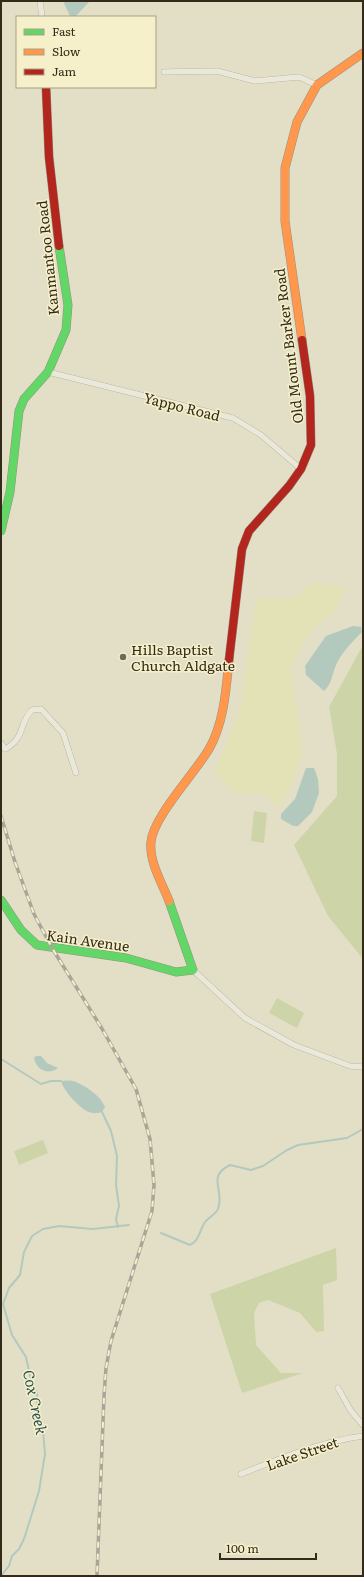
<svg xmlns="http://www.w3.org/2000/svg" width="364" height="1577" font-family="Literata,serif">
  <rect width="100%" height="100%" fill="#e2dfc6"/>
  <path fill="#e3e1b6" d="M313 582 347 587 335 610 307 635 291 668 303 751 290 790 279 807 265 794 235 793 214 773 240 710 256 599 296 598Z"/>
  <path fill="#cdd5a8" d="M363 645V959L328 916 294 845 337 796V754L329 707Z
    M254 811 267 813 264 843 251 841Z
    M277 998 304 1013 297 1028 269 1013Z
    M43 1140 48 1153 19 1165 14 1151Z
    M336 1248 337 1280 323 1285 324 1331 316 1332 300 1313 268 1300 259 1303 254 1313 256 1345 281 1373H303L242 1393 210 1294Z"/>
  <path fill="#b3c9be" d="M63 1H90L76 16 72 17 70 16Z
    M353 626 361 627 362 632C352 642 342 652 336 665 332 674 332 684 324 691L306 675 305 666 326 636Z
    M306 768H314L318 779 319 793 312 812 298 826H293L281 819V814L295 799Z
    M37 1056H41L47 1063 58 1068C48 1076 35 1069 34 1057Z
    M61 1081C65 1081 69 1080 73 1081 85 1085 101 1096 105 1107L102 1112C98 1113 94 1114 89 1112 80 1109 63 1090 61 1081Z"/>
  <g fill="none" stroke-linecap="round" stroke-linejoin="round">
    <path stroke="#b3c9be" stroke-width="2" d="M1 1059 41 1084 51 1081H61
      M102 1112 111 1131 117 1156 116 1185 119 1206 116 1219 118 1227
      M161 1233 190 1245C200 1240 199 1231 205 1222 209 1217 216 1214 218 1209 225 1189 206 1177 230 1165L251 1170 263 1166 287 1150 298 1145 347 1138 363 1129
      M1 1576 9 1566 12 1556 19 1549 24 1539 39 1491 45 1454 43 1431 37 1405V1394L31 1380 26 1357 12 1335 3 1304 9 1288 20 1275 24 1252 32 1236 43 1229 59 1226 93 1229 129 1225"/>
    <g stroke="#a6a290" stroke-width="6">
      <path id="street" d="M40 1 42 17
        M164 72 217 71 255 81 299 77 317 85
        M48 372 233 418 261 435 301 469
        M1 743 5 749C26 738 18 724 32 710L41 709 63 733 76 773
        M193 970 245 1018 294 1045 350 1066 363 1067
        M338 1388 351 1411 363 1425
        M241 1474C281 1458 320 1442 363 1436"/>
    </g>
    <g stroke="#969180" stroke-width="9">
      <path id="fast" d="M1 531 10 492 19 411 24 399 48 372 66 330 68 305 59 246
        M1 900 21 930 37 945 126 958 176 972 193 970 169 901"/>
    </g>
    <g stroke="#969180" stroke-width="9">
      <path id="slow" d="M302 340 285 221V168L297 122 317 85 363 53
        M169 901C162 883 149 862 151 842 153 817 195 773 209 749 224 723 226 690 229 660"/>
    </g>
    <g stroke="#969180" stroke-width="9">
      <path id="jam" d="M46 87 49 157 59 246
        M229 660 242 549 249 531 289 486 301 469 311 445 310 396 302 340"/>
    </g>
    <use href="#street" stroke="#eae8d9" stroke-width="5.5"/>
    <use href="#fast" stroke="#63d668" stroke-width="8"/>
    <use href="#slow" stroke="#ff974d" stroke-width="8"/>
    <use href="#jam" stroke="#b3261e" stroke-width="8"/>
    <g stroke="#a9a699" stroke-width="3.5">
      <path id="rail" d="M1 816 15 862 34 914 52 948 101 1027 136 1089 150 1139 154 1185 152 1211 111 1341 106 1368 104 1396 97 1576"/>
    </g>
    <use href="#rail" stroke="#f6f0ca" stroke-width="2" stroke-dasharray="6" stroke-linecap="butt"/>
  </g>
  <circle fill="#716956" stroke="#f6f0ca" stroke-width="1.5" cx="123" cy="657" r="4"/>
  <g text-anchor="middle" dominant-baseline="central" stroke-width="3" stroke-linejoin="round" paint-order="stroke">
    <g font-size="14" fill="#342a1a" stroke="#f6f0ca">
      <text transform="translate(47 258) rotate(-96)">Kanmantoo Road</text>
      <text transform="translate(288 346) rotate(-97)">Old Mount Barker Road</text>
      <text transform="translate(182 406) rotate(14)">Yappo Road</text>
      <text transform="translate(88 940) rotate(8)">Kain Avenue</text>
      <text transform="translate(302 1453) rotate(-19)">Lake Street</text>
    </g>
    <g font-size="14" fill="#342a1a" stroke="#f6f0ca" text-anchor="start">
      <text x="131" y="649">Hills Baptist<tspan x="131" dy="16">Church Aldgate</tspan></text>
    </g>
    <g font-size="15" font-style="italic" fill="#285154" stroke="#f6f0ca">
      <text transform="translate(36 1402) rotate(78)">Cox Creek</text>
    </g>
  </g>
  <rect width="364" height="1577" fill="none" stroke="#342a1a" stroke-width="4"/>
  <rect x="16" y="16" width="140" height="72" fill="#f6f0ca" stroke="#a8a184"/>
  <rect x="24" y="29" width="20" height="6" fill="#63d668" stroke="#a8a184"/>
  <text x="52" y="36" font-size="12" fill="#342a1a">Fast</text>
  <rect x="24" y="49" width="20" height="6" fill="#ff974d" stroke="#a8a184"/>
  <text x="52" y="56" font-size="12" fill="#342a1a">Slow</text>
  <rect x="24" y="69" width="20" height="6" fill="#b3261e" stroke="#a8a184"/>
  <text x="52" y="76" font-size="12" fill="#342a1a">Jam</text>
  <path d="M220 1553v6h96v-6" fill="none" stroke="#342a1a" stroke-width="2"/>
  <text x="226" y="1553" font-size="12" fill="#342a1a" stroke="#f6f0ca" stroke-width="3" paint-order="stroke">100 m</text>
</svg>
